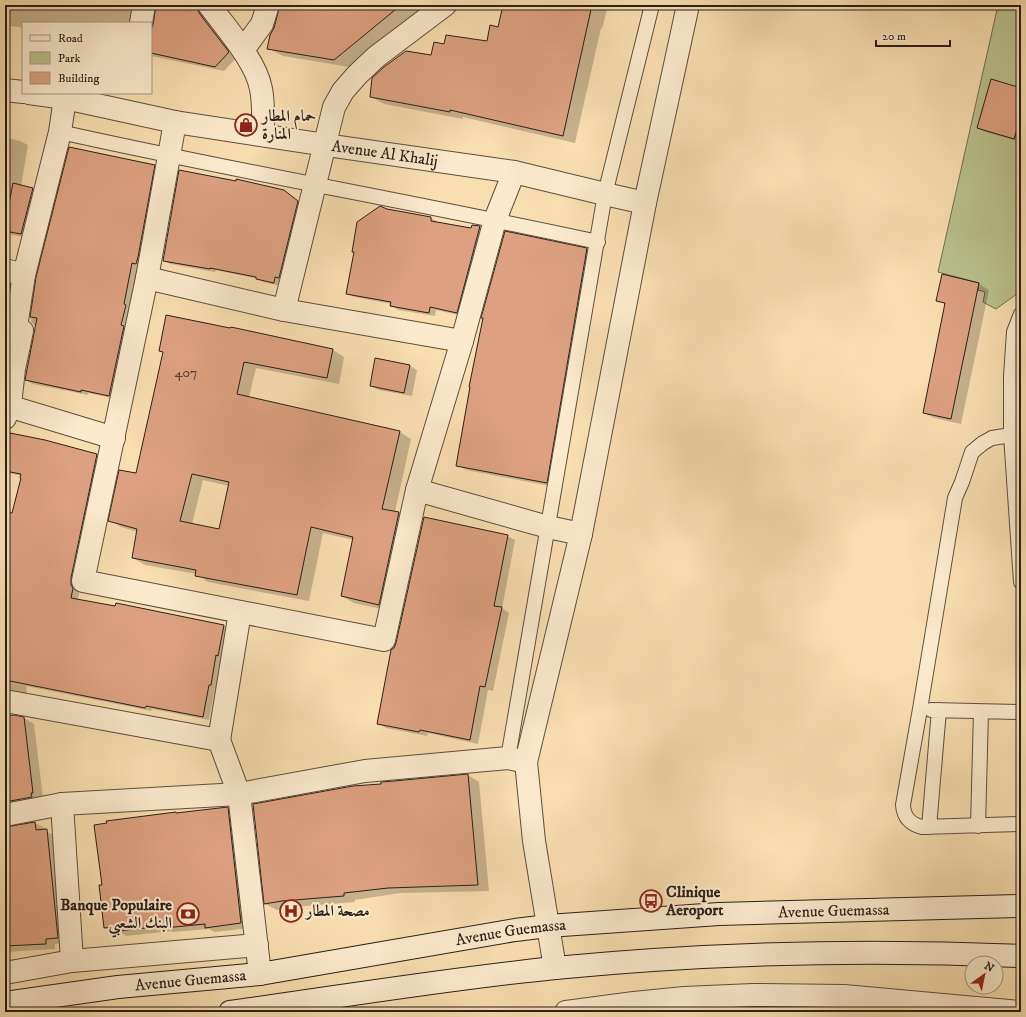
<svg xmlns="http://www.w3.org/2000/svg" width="1026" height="1017" font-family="'IM FELL DW Pica',Amiri,serif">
  <rect width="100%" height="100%" fill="#f9deb1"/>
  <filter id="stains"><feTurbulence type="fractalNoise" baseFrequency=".005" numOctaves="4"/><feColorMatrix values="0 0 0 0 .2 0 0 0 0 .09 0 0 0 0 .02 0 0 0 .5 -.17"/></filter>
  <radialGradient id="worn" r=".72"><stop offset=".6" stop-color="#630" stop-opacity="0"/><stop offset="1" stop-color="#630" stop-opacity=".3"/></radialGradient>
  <path fill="#bac28e" stroke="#727053" d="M998 5H1021V291L996 309 983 302 985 292 978 290 979 283 938 272Z"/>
  <path fill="#0003" fill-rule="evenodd" d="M5 5H141L137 23H23V28L5 25Z
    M157 5H206L237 57 224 71 151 56V32L154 25Z
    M228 5H236L233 7Z
    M281 5H425L349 67 283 56 268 48Z
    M504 5H608L602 29 601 28 575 143 463 117V119L384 104 371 97 432 57 445 46 488 42 499 28Z
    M1021 89V142L985 132 978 127Z
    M5 137 20 141 28 145 21 186 33 189 40 193 29 238 12 235 5 231Z
    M154 166 161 170 116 399 88 393V395L33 384 26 380 35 334V326L31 321 37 278Z
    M283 191 303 205 280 286 263 282 258 279 216 270 215 272 170 264 164 260Z
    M386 210 431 218 438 222 437 223 472 230 473 226 480 227 487 231 463 316 436 310 435 316 398 310 392 306V304L354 297 347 293Z
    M587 249 595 254 555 487 466 470 457 465Z
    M979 284 989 290 961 424 934 418 924 413 946 305 938 300Z
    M5 286 16 291 5 378Z
    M333 350 344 357 339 384 256 368 249 397 400 432 411 439 395 512 399 513 411 520 391 611 354 603 342 596 354 540 323 533 309 601 208 582 197 574 145 565 133 558 138 532 121 527 110 520 137 474 164 353 160 351ZM203 480 229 486 220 530 192 524Z
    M410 366 417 370 412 396 379 390 371 386Z
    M5 435 97 454 103 458 77 589 79 593 78 600 224 626 230 630 217 688H215L209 720 152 709 151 711 26 686 27 694H5V513L13 514 22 476 5 472Z
    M507 536 515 540 502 608 509 613 493 691 488 690 478 744 428 733 427 736 386 728 378 723 392 651Z
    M5 715 24 718 34 724 43 798 5 806Z
    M468 775 479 782 489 891 400 893 355 900V902L294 907 277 910 265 904 254 805Z
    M228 808 236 813 250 928 215 932 209 929 173 932 171 931 126 936 120 932H113L104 927 103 886 176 813 179 814Z
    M35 823 45 828V831L56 836 67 943 55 944V949L5 952V828Z"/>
  <path fill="#dda181" stroke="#291f18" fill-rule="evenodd" d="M156 5H197L199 13 229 52 215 67 151 53V30L153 25Z
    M280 5H401L334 60 267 49 270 35 274 28Z
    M503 5H592L563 136 450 110V112L370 97 372 78 384 67 406 51 431 55 434 42 444 44 446 35 487 41 490 25 498 27Z
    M991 79 1021 88V116L1014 139 977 128Z
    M69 147 155 165 138 257 136 264 132 263 124 304 126 305 121 325 124 326 109 396 81 390V392L25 380 37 318 30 317 36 277Z
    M179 170 236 181V179L284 190 298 201 279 278 275 277 274 283 256 279V277L210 268V269L163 261Z
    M13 183 33 188 21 234 5 231V224Z
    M380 206 387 209 431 217V221L471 228 472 225 480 226 457 313 430 307 429 313 390 306 391 302 346 294 354 252H352L357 222Z
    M505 231 587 248 547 483 456 466 470 387H469L483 318H481Z
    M942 274 979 283 951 419 923 413 945 303 936 301Z
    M166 315 230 328 231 327 333 349 327 378 244 362 237 394 400 431 382 509 399 512 379 605 341 596 353 537 311 527 297 595 195 576 196 570 132 558 137 529 108 521 119 470 136 473 163 352 159 351ZM192 474 229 482 219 529 180 521Z
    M375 358 410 365 404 393 370 386Z
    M10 433 45 440 97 454 71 578V585L73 588 71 598 115 606 116 603 224 625 218 656 216 655 211 685H209L203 717 146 706 145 708 5 680V512L12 513 21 478H20L21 474 5 471V456Z
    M424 517 508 535 494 606 502 607 485 687 480 686 470 740 420 730 419 732 377 724 391 650 394 648 396 643Z
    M14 715 24 717 33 793H31L32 797 5 802V716Z
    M468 774 478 885 388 888 344 893V896L282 901 264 904 253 804 353 786 381 784V782L394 781Z
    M228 807 241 923 205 928V924L164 928V926L117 931 116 927 104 928 99 885H102L94 825 107 823 106 821 176 812V813Z
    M35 822 36 830 47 829 58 938 46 939V944L5 946V827Z"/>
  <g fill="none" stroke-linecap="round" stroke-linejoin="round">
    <g stroke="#5d4f3e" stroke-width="16">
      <path id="service" d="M60 132C239 172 419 203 598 242
        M1021 314 1014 332 1011 376V435L1021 582
        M1011 435 992 438 983 443 972 452 962 482 955 498 920 709 903 805C904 818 910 824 922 827L1021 824
        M931 710 1021 712
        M508 758 605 194 652 5
        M978 826 981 712
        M929 827 939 710"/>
    </g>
    <g stroke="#5d4f3e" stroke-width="24">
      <g id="minor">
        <path d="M209 5C226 28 256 61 261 89 264 103 263 120 263 135"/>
        <path d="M141 23 144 5"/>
        <path d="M243 50 262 24 268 5"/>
        <path d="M5 90 23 92"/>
        <path id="s1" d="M29 93 65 98 175 122 326 145 514 172 605 194 645 203"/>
        <path d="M175 122 169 156 147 278 83 581 384 640 417 490 462 341 495 220 514 172"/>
        <path d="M5 270 24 275"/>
        <path d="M147 278 284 310 462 341"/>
        <path d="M284 310 334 107 343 91 357 75 376 57 445 5"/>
        <path d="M5 405 114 438"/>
        <path d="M5 418 10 405 14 369 22 331 16 327 24 275 60 132 65 98"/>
        <path d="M417 490 548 527 581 534"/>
        <path d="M5 701 219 740 239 794 260 974"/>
        <path d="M219 740 240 612"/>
        <path d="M62 804 72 961"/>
        <path d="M5 815 62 804 239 794 365 771 508 758 526 762"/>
        <path d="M555 968 534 841 526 762 581 534 645 203 688 5"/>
        <path d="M5 973 72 961 257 945"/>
        <path d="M566 1012 634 1003 684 998 753 995 844 996 1021 1012"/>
      </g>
    </g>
    <g stroke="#291f18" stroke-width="24">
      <g id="secondary">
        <path id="s2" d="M5 1003 118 987 260 974 515 930 548 926 719 914 1021 906"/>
        <path d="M230 1012C338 997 446 979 555 968 710 953 865 949 1021 956"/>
      </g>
    </g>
    <use href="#service" stroke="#fbeacc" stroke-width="14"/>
    <use href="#minor" stroke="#fbeacc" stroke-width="22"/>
    <use href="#secondary" stroke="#fbeacc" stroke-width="22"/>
  </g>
  <defs>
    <g id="shop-ring" transform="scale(1.15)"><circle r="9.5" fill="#fbeacc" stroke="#8f2418" stroke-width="1.5"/><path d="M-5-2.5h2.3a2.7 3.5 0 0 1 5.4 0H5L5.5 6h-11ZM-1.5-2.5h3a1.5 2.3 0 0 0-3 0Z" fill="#8f2418"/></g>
    <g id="bus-ring" transform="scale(1.15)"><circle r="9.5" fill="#fbeacc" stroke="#8f2418" stroke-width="1.5"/><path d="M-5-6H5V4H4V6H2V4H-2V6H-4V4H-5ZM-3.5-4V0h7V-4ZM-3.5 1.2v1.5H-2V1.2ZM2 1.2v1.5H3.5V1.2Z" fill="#8f2418"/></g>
    <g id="hospital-ring" transform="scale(1.15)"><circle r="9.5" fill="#fbeacc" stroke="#8f2418" stroke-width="1.5"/><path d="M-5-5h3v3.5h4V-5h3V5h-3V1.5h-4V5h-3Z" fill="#8f2418"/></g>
    <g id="bank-ring" transform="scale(1.15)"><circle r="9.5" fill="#fbeacc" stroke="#8f2418" stroke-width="1.5"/><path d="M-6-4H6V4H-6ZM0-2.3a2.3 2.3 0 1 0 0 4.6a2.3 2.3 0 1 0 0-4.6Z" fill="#8f2418"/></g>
  </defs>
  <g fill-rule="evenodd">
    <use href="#shop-ring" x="246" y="125"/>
    <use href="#bus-ring" x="651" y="901"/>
    <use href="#hospital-ring" x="291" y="911"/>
    <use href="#bank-ring" x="188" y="914"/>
  </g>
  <g text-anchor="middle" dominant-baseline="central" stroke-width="4" stroke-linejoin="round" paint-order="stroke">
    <g font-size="14" fill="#564032">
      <text x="186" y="373">407</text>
    </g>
    <g font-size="16" font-weight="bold" fill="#291f18" stroke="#fbeacc" text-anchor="start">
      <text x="262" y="116">حمام المطار<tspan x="262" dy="18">المنارة</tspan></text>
      <text x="666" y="892">Clinique<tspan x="666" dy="18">Aeroport</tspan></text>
      <text x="172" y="905" text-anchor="end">Banque Populaire<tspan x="172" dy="18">البنك الشعبي</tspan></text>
      <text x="306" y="911">مصحة المطار</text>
    </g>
    <g font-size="16" fill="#291f18" stroke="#fbeacc">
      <text stroke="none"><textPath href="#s1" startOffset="361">Avenue Al Khalij</textPath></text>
      <text stroke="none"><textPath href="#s2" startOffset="835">Avenue Guemassa</textPath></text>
      <text stroke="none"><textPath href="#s2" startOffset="511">Avenue Guemassa</textPath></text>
      <text stroke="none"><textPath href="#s2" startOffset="187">Avenue Guemassa</textPath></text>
    </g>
  </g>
  <rect width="1026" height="1017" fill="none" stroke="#f9deb1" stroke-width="20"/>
  <rect x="6" y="6" width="1014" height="1005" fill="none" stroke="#291f18" stroke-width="2"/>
  <rect x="10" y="10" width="1006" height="997" fill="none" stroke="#291f18"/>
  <rect x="22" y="22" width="130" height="72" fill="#fbeacc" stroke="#a79984"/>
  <rect x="30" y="35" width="20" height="6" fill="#fbeacc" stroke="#a79984"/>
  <text x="58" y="42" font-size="12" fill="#291f18">Road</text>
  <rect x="30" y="52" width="20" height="12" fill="#bac28e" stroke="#a79984"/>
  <text x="58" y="62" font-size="12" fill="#291f18">Park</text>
  <rect x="30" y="72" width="20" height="12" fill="#dda181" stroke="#a79984"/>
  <text x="58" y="82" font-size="12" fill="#291f18">Building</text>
  <g transform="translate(984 975) rotate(33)"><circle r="19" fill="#fbeacc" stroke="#a79984"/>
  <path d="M0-3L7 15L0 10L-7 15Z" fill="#8f2418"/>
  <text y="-6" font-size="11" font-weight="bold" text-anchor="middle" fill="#291f18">N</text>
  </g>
  <path d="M876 40v6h74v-6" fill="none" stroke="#291f18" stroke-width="2"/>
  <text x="882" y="40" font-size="12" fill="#291f18" stroke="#fbeacc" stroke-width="3" paint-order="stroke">20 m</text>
  <rect width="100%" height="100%" filter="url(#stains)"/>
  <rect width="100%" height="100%" fill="url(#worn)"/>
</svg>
